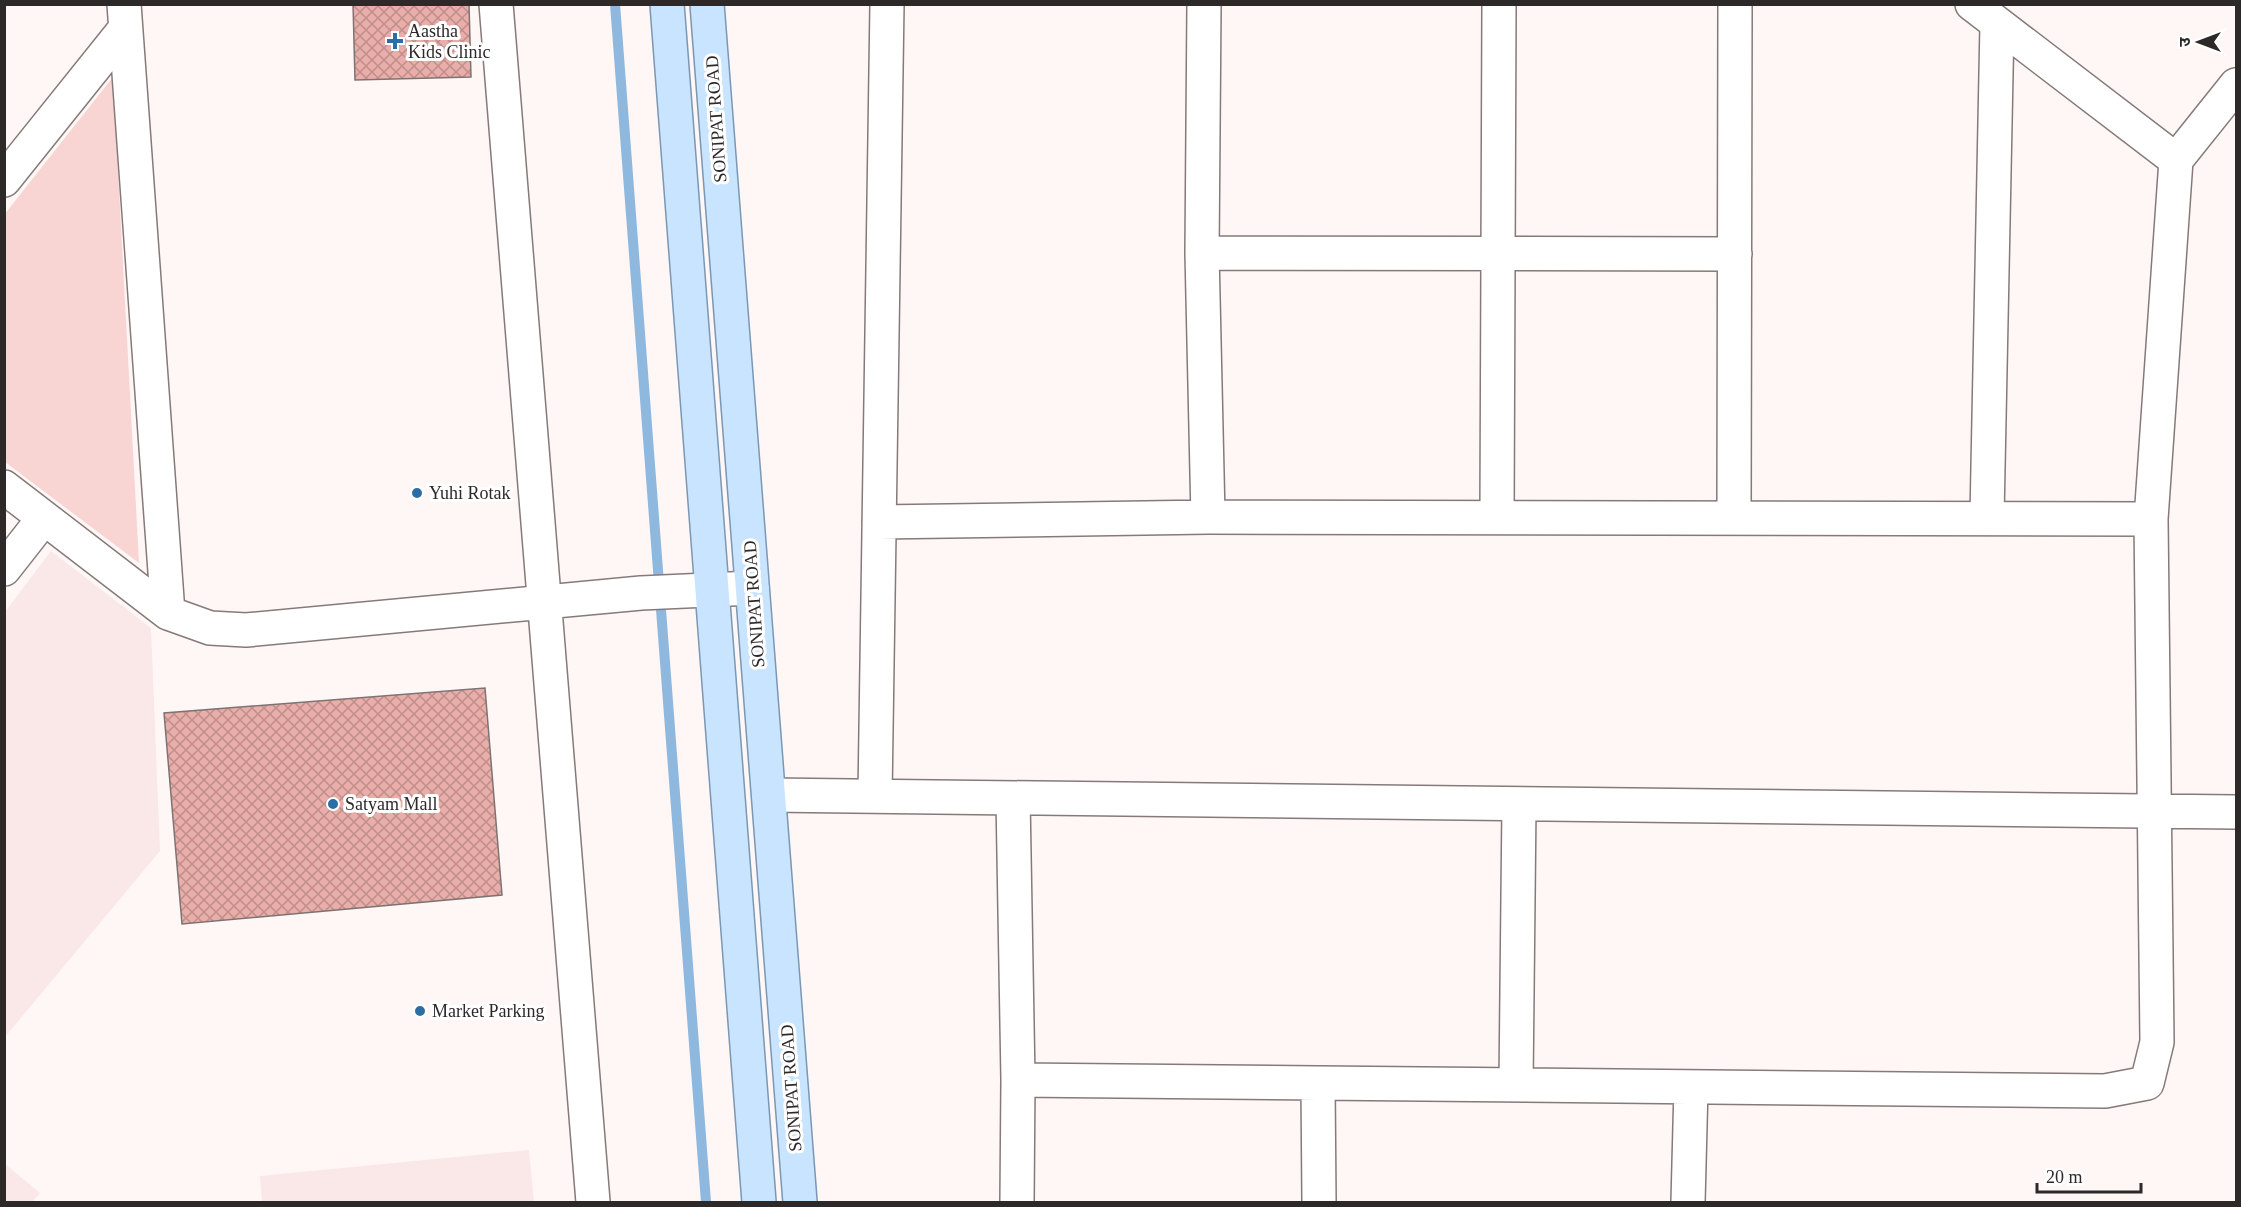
<svg xmlns="http://www.w3.org/2000/svg" width="2241" height="1207" font-family="'Times New Roman','Noto Sans Devanagari',serif">
  <defs>
    <pattern id="building-cross-hatch" width="8" height="8" patternUnits="userSpaceOnUse" patternTransform="scale(1.5)"><rect width="8" height="8" fill="#eaaeaa"/><path d="M0 0l8 8M0 8l8-8" fill="none" stroke="#be8e8a"/></pattern>
  </defs>
  <rect width="100%" height="100%" fill="#fff7f6"/>
  <path fill="#f9e8e7" d="M51 551 151 628 160 851 5 1037V612Z
    M529 1150 534 1202H262L260 1176Z
    M5 1164 40 1193 32 1202H5Z"/>
  <path fill="#f8d5d3" d="M113 77 139 563 5 462 4 215Z"/>
  <g fill="none" stroke-linecap="round" stroke-linejoin="round">
    <path stroke="#8fb8de" stroke-width="10" d="M615 4 706 1202"/>
  </g>
  <path fill="url(#building-cross-hatch)" stroke="#7e7373" stroke-width="1.5" d="M353 4H469L471 77 355 80Z
    M485 688 502 895 182 924 164 713Z"/>
  <g fill="none" stroke-linecap="round" stroke-linejoin="round">
    <g stroke="#857a79" stroke-width="36">
      <path id="minor" d="M124 4 168 613
        M496 4 593 1202
        M1204 4 1202 253 1208 517
        M1972 4 2176 160
        M4 180 125 29
        M1202 253 1735 254
        M4 487 168 613 210 628 246 630 641 593 752 588
        M1497 517 1499 4
        M1987 517 1997 24
        M1734 518 1735 4
        M879 522 1208 517 2151 519
        M4 569 44 518
        M769 795 2236 812
        M875 796 887 4
        M1013 798 1018 1080 1318 1083 1319 1202
        M1318 1083 2105 1091 2147 1083 2157 1042 2151 519 2176 160 2236 85
        M1516 1085 1519 804
        M1017 1202 1018 1080
        M1688 1202 1691 1087"/>
    </g>
    <g stroke="#7b97b3" stroke-width="36">
      <path id="major" d="M667 4 759 1202
        M707 4 800 1202"/>
    </g>
    <use href="#minor" stroke="#fff" stroke-width="33"/>
    <use href="#major" stroke="#c8e4fe" stroke-width="33"/>
  </g>
  <g fill="#2c6ea3" stroke="#fff" stroke-width="2">
    <path d="M392 32h6v6h6v6h-6v6h-6v-6h-6v-6h6z"/>
    <circle cx="417" cy="493" r="6"/>
    <circle cx="333" cy="804" r="6"/>
    <circle cx="420" cy="1011" r="6"/>
  </g>
  <g text-anchor="middle" dominant-baseline="central" stroke-width="6" stroke-linejoin="round" paint-order="stroke">
    <g font-size="18" fill="#2e2929" stroke="#fff" text-anchor="start">
      <text x="408" y="31">Aastha<tspan x="408" dy="21">Kids Clinic</tspan></text>
      <text x="429" y="493">Yuhi Rotak</text>
      <text x="345" y="804">Satyam Mall</text>
      <text x="432" y="1011">Market Parking</text>
    </g>
    <g font-size="18" fill="#2e2929" stroke="#fff">
      <text transform="translate(716 119) rotate(-94)">SONIPAT ROAD</text>
      <text transform="translate(754 604) rotate(-94)">SONIPAT ROAD</text>
      <text transform="translate(791 1088) rotate(-94)">SONIPAT ROAD</text>
    </g>
  </g>
  <rect width="2241" height="1207" fill="none" stroke="#2e2929" stroke-width="12"/>
  <g transform="translate(2199 42) rotate(270)" stroke="#ffffff" stroke-width="4.5" paint-order="stroke">
  <path d="M0-4.5L10 22L0 15L-10 22Z" fill="#2e2929"/>
  <text y="-9" font-size="16" font-weight="bold" text-anchor="middle" fill="#2e2929">उ</text>
  </g>
  <path d="M2037 1183v9h104v-9" fill="none" stroke="#2e2929" stroke-width="3"/>
  <text x="2046" y="1183" font-size="18" fill="#2e2929" stroke="#ffffff" stroke-width="4.5" paint-order="stroke">20 m</text>
</svg>
